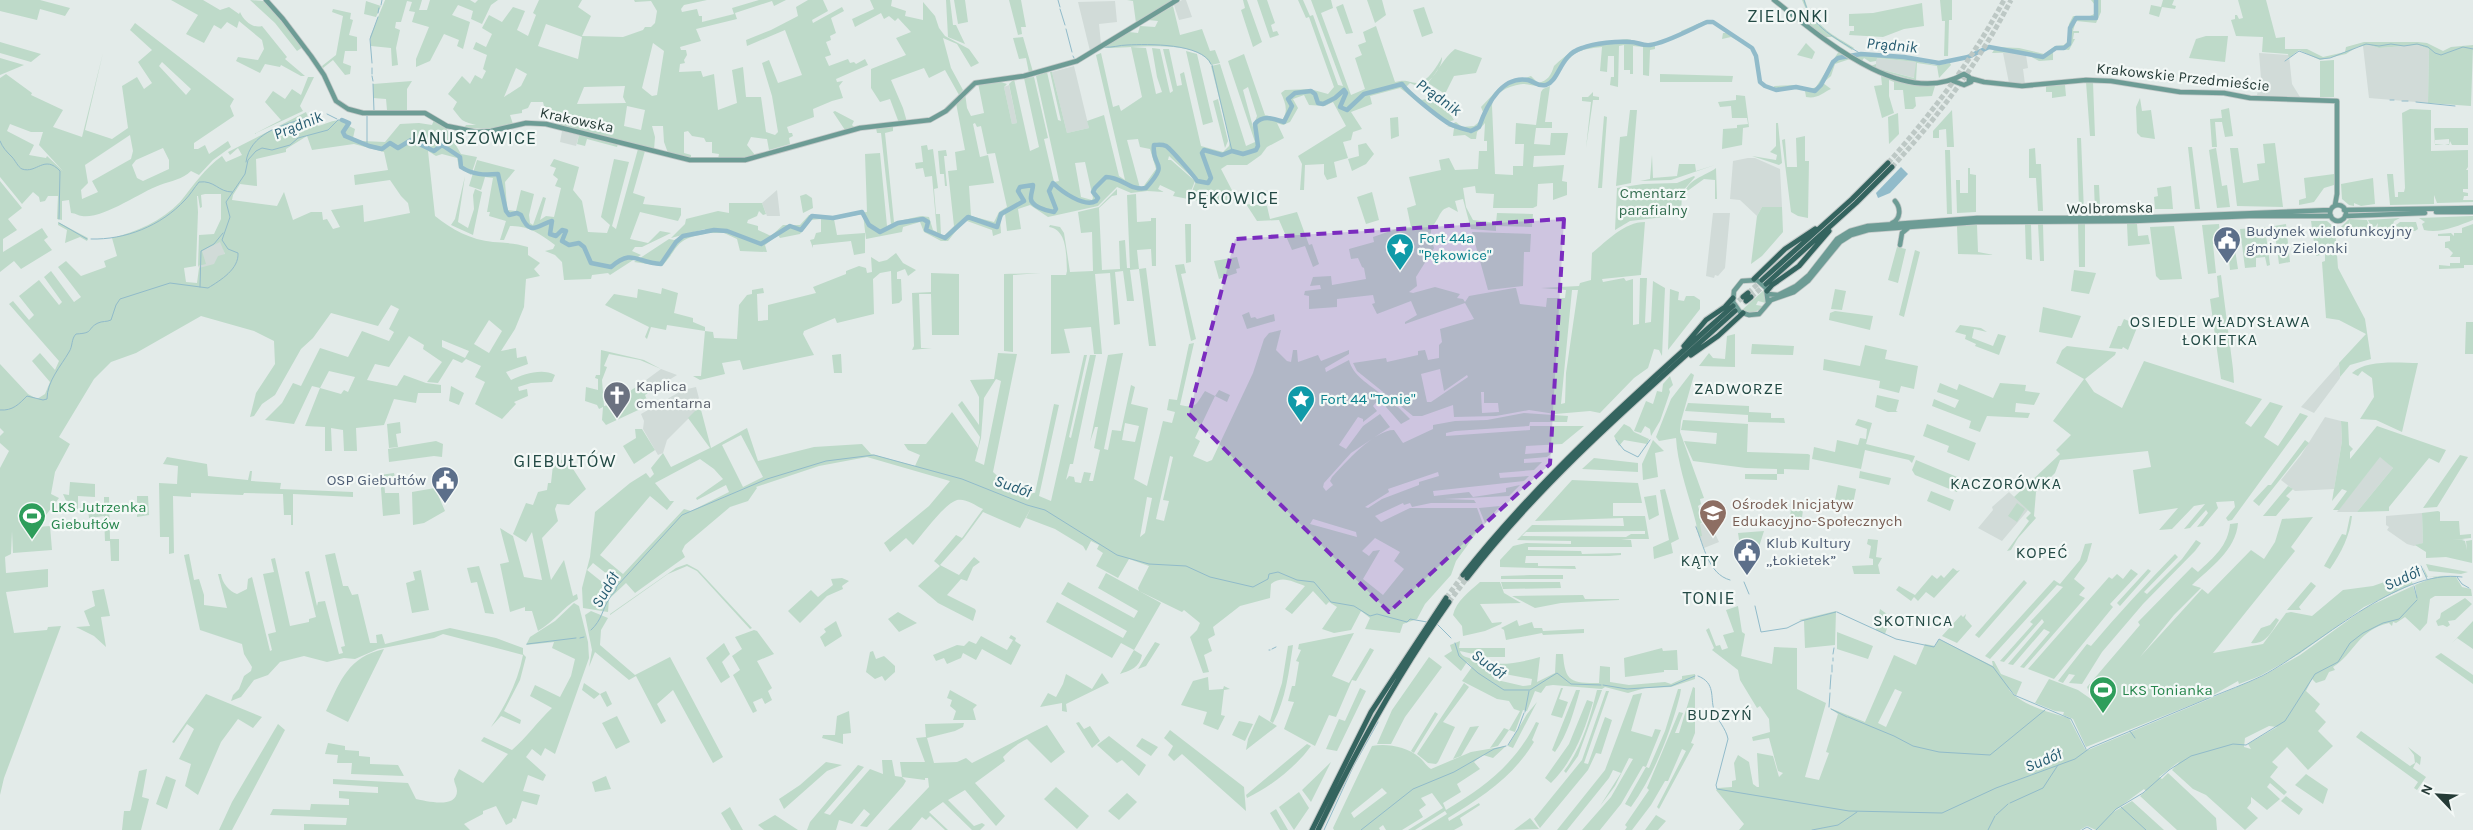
<svg xmlns="http://www.w3.org/2000/svg" width="2473" height="830" font-family="Karla,sans-serif">
  <rect width="100%" height="100%" fill="#e3ebe9"/>
  <path fill="#d1dbd8" d="M1182 0H1186L1192 17 1179 20 1174 5Z
    M1115 1 1117 22 1099 24 1101 44 1090 51 1078 2Z
    M2369 45 2379 48 2418 45 2429 49 2428 103 2369 98 2363 46Z
    M2022 52 2026 55 2028 68 2023 69 2025 84 2009 83 2003 53Z
    M2259 53 2289 55 2292 84 2300 97 2257 95 2261 78Z
    M1876 58 1916 62 1915 78 1876 68Z
    M1074 66 1089 128 1067 133 1052 72Z
    M1009 85 1017 123 1012 124 1004 87Z
    M562 131 579 135 576 146 560 142Z
    M1748 158H1755L1780 169 1782 207H1762L1757 216 1740 200 1730 199 1733 161Z
    M777 190 780 216H767L762 203Z
    M1713 213H1730L1725 268 1718 276 1715 275 1714 278 1706 276Z
    M221 241 226 258 224 269 199 268 198 266 202 265 201 251Z
    M2339 364 2340 378 2314 413 2301 407Z
    M661 369 677 375 648 393 642 383Z
    M696 387 701 406 667 440 663 453 658 455 643 429 644 421 641 414 683 390Z
    M2325 417 2341 421 2342 441 2334 489 2295 491 2281 480 2301 455Z
    M2380 456 2393 468 2357 512H2337Z
    M2009 492 2028 510 2002 541 1978 528 1993 510 1992 507Z
    M2422 513 2423 543 2414 546 2407 544 2387 530 2389 527 2386 525V516Z
    M1709 521 1719 542 1704 548 1695 526Z"/>
  <path fill="#bedac9" fill-rule="evenodd" d="M0 0H40L70 8 65 16 40 9 37 20 0 11Z
    M171 0H203L220 10 229 7 239 14 240 12C243 20 253 29 262 26L287 57 285 59 305 76H301L281 65 280 67 265 64 260 73 236 61 238 57 258 60 264 49 262 40 239 21 237 28 227 22 221 29 214 25 204 43 186 34 198 15Z
    M250 0 264 1 303 47 297 51 275 23Z
    M385 0H422L419 10H427L430 0H470L475 3 478 0H498L491 5 482 24 471 19 473 11 458 5 452 15 470 22 463 49 457 46 459 40 444 34 430 61 416 67V59L429 27 412 22 415 12 409 11 412 2 407 1 401 22H396L395 28 400 30 396 48 398 65 392 66 391 48 371 46 370 37Z
    M539 0H582L578 7 591 16 582 36 623 37 643 30 645 27H651L655 23 657 11 651 1 635 2 634 0H707L684 5 681 9 682 12 697 9 699 16H702V22L734 14 732 8 759 0H786L774 6 772 1 735 13 737 19 696 29 701 41 680 47 681 50H686L687 55 684 60 685 63 680 64 679 72 701 71 703 77 714 74 718 110 737 103 732 70 743 67 746 97H761L766 132 775 135 778 132 772 96 762 63 769 60 778 83 802 75 785 30 747 46 746 40 771 30 798 16 796 7 808 0H823L828 11 812 20 813 23 842 7 844 11 831 18 836 33 830 36 831 40 826 42 831 55 825 57 829 66 848 59 850 63 854 62 856 64 865 59 868 65 836 79 837 82 843 81 839 86 843 98 832 101 813 109 814 117 787 127 789 133H792L793 136 789 138 790 144 769 150 767 139 751 137 747 145 755 155 744 158 718 159 719 154 712 153V142H706L704 138 692 136 688 131 684 132V153L691 155V159L668 153 664 142 663 126H652L655 137 654 150 554 125 557 120 550 115 551 109 544 106 543 102H531L528 108 522 110V113L510 115 513 124 491 129 464 128 466 125H476C460 121 462 120 453 109L457 102 448 94 462 76 470 84 475 75 482 79 486 71 483 69 487 55 473 49 476 42 486 47 492 34 482 28 489 15 502 22 513 7 525 11 517 30 528 36 536 15 533 13ZM546 24 582 37 578 59 538 46ZM653 43 664 51 657 95 652 96 642 88ZM516 68 527 74 521 86 504 97ZM625 86 623 97 626 103 577 104 584 87ZM627 106 645 110 641 130 624 126Z
    M870 0H892L891 6 906 11 905 16 923 20V2L935 16 939 28 945 36 969 49 979 63 971 67 957 44 943 38 951 68 963 90 959 95 945 70 929 78 924 68 891 80 903 108 907 122 899 123 890 99 880 102 871 88V69L906 55 896 38 911 32 898 18 895 21 889 16 884 19 881 13 855 27 852 19 874 9Z
    M946 0H950L953 25H956L965 44 948 37Z
    M954 0H965L968 22 958 24Z
    M1009 0H1021L1026 27H1021L1022 34 1018 35Z
    M1127 0H1175L1136 23 1133 1Z
    M1243 0H1247L1262 42 1253 47 1241 10 1245 8Z
    M1257 0H1267L1275 23 1271 25 1273 32 1277 31 1279 35 1270 38Z
    M1298 0H1303L1310 16 1313 15 1338 85 1343 86 1311 0H1331L1333 8 1321 13 1351 95 1365 89 1355 58 1362 55 1358 45 1366 42 1363 32 1376 26 1395 82C1407 79 1407 82 1417 83 1427 83 1438 65 1442 57 1443 66 1428 87 1417 86 1415 85 1412 84 1410 83L1406 87 1408 91 1422 100 1439 96 1454 120 1446 123 1400 88 1370 96 1372 104 1351 112 1362 129 1353 132 1351 140 1343 142 1348 158 1334 162 1337 177 1327 180 1324 174V164L1305 165 1304 190H1300L1302 164 1298 156 1346 126 1333 102 1325 106 1309 105 1304 95 1293 99 1298 108 1290 122 1283 125 1277 123 1284 138 1267 147 1261 155 1247 165H1227L1221 169 1237 200 1218 203 1202 201 1203 197 1196 194 1195 198 1200 201 1189 199 1196 181 1169 156 1168 160H1171L1195 181 1188 199 1173 196 1175 192 1160 185 1158 189 1164 192 1147 191 1131 193 1117 187 1098 206 1048 217 1030 205 1018 209 1021 229 1007 231 1005 214 1000 219 1001 233 993 236 992 230 967 221 963 222 948 241H941L924 232 920 222 903 227 902 232 866 239 863 214 834 219 837 235 865 233V253L854 255 851 241 813 245V248L810 240 814 239 816 233 821 232V219L811 220 800 234 780 238 778 235 765 245 767 252 740 251 737 239 724 233H706L705 229 671 238 685 224 686 219 718 211 729 213V203H762L766 214 763 215 759 211 757 216 748 220 747 223 758 226V230L771 236 783 225H800L809 215 833 216 867 212 865 154 880 153 887 226 891 224 881 133H877L876 128 893 127V131L885 133 894 222 921 216 929 217 933 230 937 232 932 176 925 177 923 168 916 169 915 163 923 162 921 146 927 145 928 150 933 149 938 188 934 189 936 214H940L941 235H945L954 226 948 171 957 170 955 152 965 150 956 103 965 93 967 108 971 116 984 113 978 83 998 81 1007 84 1004 87 1012 124 1017 123 1009 84 1014 79 1030 151 1039 147 1024 78 1034 77 1048 138 1044 139 1054 182 1059 181 1036 76 1047 72 1058 120 1061 121 1050 72H1052L1067 133 1089 128 1087 121 1104 115 1119 176 1125 180 1096 55 1101 53 1113 107 1119 105 1121 111 1142 97 1131 47 1146 48 1156 94 1162 92 1157 77 1152 48 1160 49 1170 93 1173 91 1163 49H1169L1177 86 1182 85 1180 74 1184 72 1201 146 1223 152 1229 146 1230 141 1211 66 1220 64 1246 146 1255 142 1228 61 1244 54 1265 115 1282 120C1289 111 1285 102 1281 93L1285 90 1310 89 1328 94 1334 87 1309 17 1306 18ZM1248 87 1257 116 1253 127 1243 90ZM975 123 977 127 981 126 987 154 995 153 1007 207 999 212 994 222 971 216 969 186 994 183 988 155 980 157 973 124ZM1138 139 1140 147 1150 149 1156 169 1143 187 1140 188 1127 140ZM1085 162 1093 198 1092 200 1081 197 1075 163Z
    M1367 0H1382L1386 15 1375 23Z
    M1802 0H1805L1809 12 1812 11C1821 31 1836 36 1854 48L1852 50 1832 37H1826L1809 25 1811 21Z
    M1940 0H1952V20H1949L1948 56H1944L1945 21H1942Z
    M2091 0H2101V12L2096 23 2076 21 2073 31H2079V33H2074L2073 39H2075L2069 50 2057 49 2053 52V60L2039 61 2022 52 1992 53 1996 47 2019 48 2044 54 2055 46 2064 45 2068 41 2069 24 2073 16 2088 17 2094 14 2095 5Z
    M2163 0H2174L2172 5 2176 6 2175 9 2162 7 2159 17 2149 14 2151 5 2161 7Z
    M2238 0H2266L2276 38 2285 37V49H2307L2323 57 2345 52 2346 47 2364 42H2418L2427 43 2443 51 2451 47 2473 45 2471 106 2428 103 2429 49 2418 45 2379 48 2369 45 2357 47 2346 54 2320 60 2299 50 2289 58 2288 54 2262 52 2263 37 2236 36 2231 20 2235 19V15H2237L2239 19 2243 18Z
    M366 1 381 6 376 17 364 14Z
    M1922 3 1924 26 1904 29 1883 37 1849 35 1850 31H1854V26H1849V14L1873 13Z
    M1343 4 1353 33 1346 34 1336 7Z
    M1173 6 1180 35 1202 29 1210 51 1215 50 1220 63 1211 65C1199 37 1127 49 1103 48L1129 32 1138 33 1140 26 1155 27 1158 21 1148 20Z
    M1424 7 1433 33 1422 37 1413 10Z
    M333 9 351 13 350 19 353 20 349 35 357 37V51H345L343 63 351 66 350 74 345 75 333 60 323 68 322 66 336 55 343 16 332 12Z
    M1707 20C1727 25 1727 35 1744 40L1740 42 1731 37 1722 39 1723 33H1726L1725 30 1714 23 1702 25 1682 34 1681 31Z
    M135 23 234 99 230 106 234 116 194 143V149H198L205 145 209 154 228 141 231 147 213 160 199 175 191 171C183 179 171 181 160 185 140 192 104 219 82 216 78 216 76 213 71 213L69 200 62 201V220L57 219 58 196H48L45 201 40 202 39 197 33 192 22 204 0 177V78L6 74 32 93 31 95 63 110 53 127 82 137 103 53 85 130 112 139 128 128 122 86 137 77 144 89 152 83 138 62 152 50 130 30ZM162 62 191 89 186 95 159 66ZM10 124 31 132H43L39 145 63 171 47 156 46 158 29 155 34 145 7 131ZM130 135 133 151 131 159 92 181 98 192 82 199 81 190 88 183 85 165ZM163 148 169 160V169L143 181 137 178 132 165 136 160Z
    M2206 36H2228L2225 62 2189 58 2196 39Z
    M1023 37 1033 72 1029 73 1026 58 1019 59 1013 38Z
    M1627 39 1648 44 1661 41V43L1655 45V49L1650 50 1649 76 1643 75V47L1633 46V74H1630V70H1624V45L1619 46 1618 87 1610 85 1611 77H1614V56H1608L1607 72 1600 71 1602 47C1562 50 1570 64 1546 85 1538 88 1531 84 1523 84 1511 85 1493 92 1492 106L1495 174 1513 175V166H1523L1524 144H1515L1516 123 1536 125 1541 92 1543 89 1550 86 1545 122H1552V128H1536L1534 144 1550 145 1551 133H1568L1565 155 1534 156 1533 167 1564 165 1562 181 1567 182V195L1553 200V183L1538 184 1537 206 1533 208H1493L1494 194 1476 193 1475 186 1463 188 1466 207 1473 220 1496 223 1497 213 1533 214 1532 227 1496 226V231L1471 229 1463 199 1455 201 1458 212 1449 207C1443 209 1443 210 1440 214 1431 232 1428 226 1434 248L1416 277 1417 286 1409 292 1413 293 1435 287 1460 294 1457 298 1463 299 1465 302 1469 296 1514 288H1516L1520 304 1546 307 1547 298H1565L1566 290 1541 288 1579 286 1580 283 1591 280 1592 253C1607 241 1624 222 1645 222L1641 275 1602 279 1603 282 1624 278 1626 281 1633 279V325L1639 324 1640 278H1647L1645 323 1651 322 1653 281 1665 288 1662 356 1659 350 1654 349 1648 368 1634 378 1600 413 1590 411 1555 414 1529 410 1496 416 1454 417 1453 405 1422 416H1413L1357 371 1353 363 1386 358 1387 362 1418 355V351L1425 350 1428 360 1439 358V345L1442 342 1440 329 1474 319 1465 303 1405 324V322L1417 315 1411 301 1377 314 1372 304 1375 303 1373 295 1337 299V307L1309 309V296L1304 295 1305 291 1321 289 1320 285 1310 286 1313 277 1331 276 1332 285 1366 279 1364 268 1362 267 1358 258 1351 259 1349 249 1374 242 1373 237 1399 228 1411 227 1407 208 1416 205 1409 177 1441 170 1439 160 1449 158 1455 170 1478 169 1479 151H1487V141H1484L1485 123 1477 132 1476 139H1471L1465 135 1453 136 1454 128 1447 126 1456 122 1462 127 1474 126 1479 122 1483 112 1481 107 1500 87 1531 76 1538 83C1548 81 1551 75 1554 66 1581 41 1592 43 1627 39ZM1572 290H1578L1566 373 1565 403 1561 404ZM1440 369 1444 391 1467 375 1468 377 1431 402H1427L1421 374ZM1481 392H1484V403H1498L1499 412 1482 413Z
    M0 42 41 54 31 62 0 53Z
    M1806 43 1815 52 1812 59 1797 55Z
    M1455 49 1482 58 1476 73 1454 76 1445 94 1428 83C1438 71 1443 59 1455 49Z
    M1186 51 1197 54 1213 122 1203 125Z
    M1839 51 1850 59 1835 64 1831 76 1823 83 1831 89C1822 93 1818 99 1806 97L1805 91 1813 92 1797 88 1775 92 1774 86 1795 85 1811 89 1816 87Z
    M1863 55 1898 57 1935 65 1950 63 1951 65 1939 78 1937 66 1917 63 1916 81 1872 68 1871 66 1876 64V68L1914 78 1916 62 1877 58 1876 61 1870 62 1864 58 1862 61 1855 56Z
    M0 58 24 65 0 75Z
    M2334 60V97H2320V61Z
    M1660 74 1733 76 1732 82H1660Z
    M1881 76 1915 85 1935 86 1932 96 1915 97 1916 106 1913 109H1905L1903 90H1894V82L1889 80V96L1894 113 1882 118 1874 86 1882 85Z
    M308 77H314L300 106 303 111 252 135 281 120 265 102 273 91 285 99 292 89 301 95Z
    M412 81 407 89V111L387 110 386 99 373 98V84Z
    M2086 82H2093L2095 136H2090Z
    M2065 85 2066 96 2052 98V92H2046V86Z
    M1593 92V96L1599 97V100H1593L1586 148 1591 102 1582 101V97H1588Z
    M1736 95 1745 96 1749 127 1743 128 1742 145 1722 149 1723 129 1737 128V125L1748 124 1747 118H1732L1731 106 1720 107 1718 102 1736 100Z
    M2140 98 2142 111 2151 110 2155 139 2141 137 2137 133 2136 107Z
    M1218 99 1228 141 1225 148 1213 101Z
    M2229 108 2233 136 2225 137 2222 122H2215L2217 147H2212L2210 119 2222 118 2221 110Z
    M2410 109 2431 110V151L2468 150V167L2466 170H2468V189H2463V192L2468 193V196H2464L2463 200H2473V202L2437 203 2434 195V204L2390 205 2387 174H2393L2395 197H2398V192H2404L2405 188 2402 113Z
    M1630 110H1637L1631 183 1616 186 1620 137 1627 136Z
    M1952 110 1954 147H1947L1946 129 1939 130V138H1933V131Z
    M835 111 854 121 852 125 854 127 845 130 833 112Z
    M306 112 308 117 315 115 318 126C329 123 340 116 351 123L349 126 355 129 353 138 362 141 385 142 400 124 419 123 432 125 434 120 446 128 461 154 477 157 471 175 459 167 457 158 442 154 436 156 428 151 435 216C451 229 471 240 493 242 505 243 516 243 528 247V255L540 263 534 269 540 276 526 279 524 307 515 329 501 351 516 348 517 358 526 356 528 364 506 372 511 380C524 374 542 368 555 375L552 382 531 383 518 387 519 391 527 389 528 396 514 402 516 404 502 419 475 404 485 382 475 377 481 366 466 359 462 363 453 359 438 383 427 382 442 362 423 349 424 345 409 336 389 367 375 364 367 380 397 386 404 375 426 383 441 385V393H418L416 403 394 399 384 425 356 428 357 451H344L343 430 331 428 332 451H325V427L305 426 320 388 312 386 294 424 265 420 282 403 293 383 301 386 320 348 348 357 362 331 389 341 394 332 389 329 399 309 391 305 378 326 331 313 313 338 301 349 275 395 262 404 254 416 250 417 256 393 275 364 274 341 254 331 201 316 136 353 111 362 94 379 59 437 70 444 55 472 51 494 59 498 46 515 35 516 36 527 50 526 52 550 13 553 12 531 11 554 5 557 6 573 48 569V587L6 592 14 633 47 630 48 627 61 626 4 778 0 795V468L9 451 0 443V436L4 432 0 428V364L28 394 37 399 45 394 50 382 32 361 40 353 55 370 59 361 9 304 13 301 29 320 34 315 19 296 39 280 59 305 62 302 44 277 51 271 74 302 81 297 58 267 66 261 81 276 106 267 104 261 117 256 112 238C136 232 162 221 180 202 193 186 205 168 222 156L226 162 242 155 238 148 230 155 228 152ZM307 136 312 150 354 144 384 152 388 170 354 175 355 185 390 180 401 196 408 203 410 213 364 222 363 205 331 210 340 227 333 229 327 219 323 220 322 212H311L293 220 284 192 277 206 232 200 233 195 240 184 257 186 256 159 286 152V149ZM205 194H221V219L214 234 199 235 198 266 206 264 202 251 220 242 225 254 218 256 214 264 199 268 197 283 186 282 184 268 196 266 198 212 197 196H198L200 208 202 207 201 195ZM489 320 502 331 489 353 474 344ZM442 340 469 351 465 358 442 347ZM329 371 355 377 348 392 344 390 341 394 320 388Z
    M1898 113 1899 134 1889 144 1888 117Z
    M1604 116 1607 117 1602 188H1598Z
    M1398 117 1399 136 1391 139 1390 118Z
    M1776 123H1778L1782 163 1779 165 1752 156 1776 160 1777 155 1770 152 1776 146Z
    M2435 128H2468V145H2452L2450 141 2449 145H2445L2449 144V139L2435 140V144L2444 145H2435L2434 129Z
    M579 135 618 144 617 147 587 139 585 146 577 144Z
    M1805 136V161H1809L1808 218 1798 216 1791 212 1782 140 1785 139 1787 167H1797L1796 138Z
    M2077 138H2081L2084 212H2079Z
    M1366 143 1374 154 1366 164 1352 171 1348 159 1359 156 1358 145Z
    M2275 143 2283 207 2237 206 2230 148H2238L2243 183 2259 180 2257 164 2265 163 2263 144Z
    M2188 147H2192L2200 209H2195Z
    M2035 148 2036 164H2041L2043 211H2038L2036 178H2029V149Z
    M2216 148 2222 186 2227 185 2230 207 2217 208 2209 150Z
    M638 149 645 151 633 193 645 197 643 204 681 208V215L678 221 640 212 630 239 648 243 660 231 671 233 642 247H635L632 251 641 255 610 275 608 273 592 275 591 279 564 280 562 262 555 255 545 251 553 249 555 245C541 234 527 225 510 226L504 240H500L506 221 489 216 490 212H487L493 178 485 177 483 184 481 183 483 184 481 190 469 186 477 160 515 170 505 182 507 207 508 210 516 211 521 190 534 194 529 215 530 223 533 225 543 197 546 198 540 220 546 216 554 217 561 188 555 186 558 179 553 175 556 168 550 166 554 159 579 167 573 190 582 201 588 232 607 233 610 225 601 217 614 159 629 162 612 226 616 229Z
    M946 150 947 156H944L947 186H945L944 174H940L938 151Z
    M1945 150H1950L1952 214H1947Z
    M1652 155 1653 178 1677 176 1679 164H1695L1696 171 1715 165 1671 180 1640 181 1650 179Z
    M1716 168 1717 199H1715V180L1704 179 1686 192 1685 198C1683 180 1706 176 1716 168Z
    M1968 168H1970V174L1976 175V212L1957 213 1956 180H1960V193H1968Z
    M2334 174V185L2324 188 2314 202 2299 205V200L2306 198 2304 178Z
    M465 176 458 222 468 228 474 209 473 195 475 189 482 192 473 235 451 225 455 219Z
    M1694 176 1695 177 1682 192 1681 215 1630 221 1615 230 1617 188 1643 184 1677 183Z
    M2373 178 2375 204 2361 206 2354 203V206L2349 205 2342 199 2341 184Z
    M0 181 22 208 8 219 17 230 3 239V252L42 228 48 237 44 240 52 250 21 269 14 261 0 272Z
    M2094 185H2099L2100 206H2105V212H2095Z
    M2171 186 2173 209H2155L2154 197 2158 196 2157 188Z
    M1117 189V195L1112 196 1099 208 1102 270 1120 269 1119 241 1125 240 1127 268H1130L1127 195 1136 194 1137 222 1151 221V218H1156V266H1152L1151 249 1137 250 1139 269 1146 268 1156 346H1149L1139 269 1130 270 1134 301H1127L1123 271 1115 272 1120 324 1114 325 1110 273 1095 274 1102 354H1094L1091 327 1064 329 1070 353 1051 354V275H1066L1067 271C1066 256 1068 230 1049 227L1050 225 1060 227 1064 233 1070 272 1093 271 1092 232 1081 233 1078 212 1099 207Z
    M1372 192 1379 220 1366 224 1357 197Z
    M806 194 812 198 813 208 803 213 800 196Z
    M1246 204 1267 206 1270 219 1297 212 1309 245 1312 244 1319 264 1313 267 1305 246 1292 250 1279 220 1257 221Z
    M1762 207H1782L1783 232 1762 256 1751 264 1757 216Z
    M2473 216V220C2457 226 2440 234 2424 230L2422 224 2425 222 2419 218Z
    M2400 218 2394 221 2392 229 2388 232 2377 230 2378 223 2373 230 2368 220Z
    M2349 219 2367 220 2371 230 2350 231V221L2347 232H2343L2341 227Z
    M2311 221H2327L2335 228 2338 268 2365 319 2371 359 2350 365 2340 377 2339 363 2366 334 2339 320 2326 318 2322 262 2325 261V254L2316 256Z
    M58 222 88 238 87 241 80 237 65 243 67 230 58 225Z
    M2400 222H2416L2418 229 2415 231H2398L2396 225Z
    M1185 224H1191V262L1186 263Z
    M2025 224H2031L2032 260 2026 259Z
    M2038 224H2043L2044 261H2040Z
    M2078 224H2085V267H2079Z
    M2127 224H2137L2138 236 2148 235 2150 244 2128 246Z
    M2219 224 2221 243 2213 244 2216 273 2208 274 2202 225Z
    M2286 224 2290 262 2279 264 2274 226Z
    M2473 224V265H2464V268L2439 269V265L2450 266V263H2460V257H2450L2453 253 2448 248H2445V242L2450 241V236H2438V234L2451 233 2454 236V233H2462V228Z
    M1977 225 1978 252 1994 255 1958 254 1957 226Z
    M2174 226 2182 279 2160 280 2156 276 2150 227Z
    M2265 227 2270 265 2267 266 2265 257 2256 258V267L2245 268 2240 229Z
    M2226 230H2232L2238 269 2230 270Z
    M700 231 704 234C673 240 680 247 662 266L634 262 669 239 674 240Z
    M1472 232 1531 234 1530 252H1524L1523 286 1488 290Z
    M1897 247 1906 249 1898 283 1888 280Z
    M1915 250 1920 252 1904 317 1899 315Z
    M896 253 903 263 916 270 908 276 905 269 897 272V279H901L902 300 899 303 892 304 891 271 880 273 873 279 874 314 837 323 835 318 804 331 803 334 814 355 743 370 740 360 722 363 725 374 700 380 693 376H701L705 331 667 325 666 330 651 327 647 339 645 337 649 327 605 305 614 294 637 298 638 289 661 294 662 288 678 293 674 313 693 318V322L705 327V331L713 332 714 338 737 339 739 305 747 295 752 294V290L763 288 764 293 757 294 758 321 768 320V305L816 293 813 287 846 274V271L859 266 866 268 867 273 872 272 871 257 879 262 887 260Z
    M1237 257 1240 268 1236 269 1237 273 1219 279 1214 261Z
    M1184 264 1186 273 1181 274 1196 339 1191 341 1175 265Z
    M2074 270 2096 273 2089 294 2071 291Z
    M931 273 959 274V335H932L931 294H919L921 348H932L912 350 914 346 912 293 931 292Z
    M1041 273 1013 275V352L1004 351V274Z
    M2221 275 2233 369 2234 383 2221 379 2210 299 2219 297 2217 276Z
    M1670 289 1679 292 1678 300 1684 301 1686 296H1694L1700 300V309L1668 350Z
    M1835 289 1846 291 1842 310 1831 309Z
    M1764 290 1766 303 1758 301 1756 305 1763 306 1762 309 1751 313 1742 310Z
    M2043 307 2081 316 2072 338 2039 332Z
    M1835 311 1873 316 1870 330 1829 320 1830 313Z
    M1249 312 1251 318 1255 317 1257 319 1274 314 1275 321 1247 329 1242 315Z
    M2124 319 2138 325 2128 350 2123 347 2122 349 2109 348 2118 326H2121Z
    M2466 322H2473V354H2465Z
    M1960 325 1981 328 1987 332 1974 329 1972 338 1993 346 1998 334 2006 336 1999 355 1975 346 1976 344 1965 339 1966 335 1955 332Z
    M1281 330 1276 350 1287 361 1291 362 1293 350H1297L1298 362 1318 355 1321 361 1349 350V354L1325 368 1326 372 1349 360C1353 376 1369 384 1381 394L1383 392 1410 419 1401 424 1379 399 1373 406 1377 411 1363 422V419L1358 417 1339 445 1346 449 1363 426 1380 414 1390 427 1351 453 1324 483 1323 487 1326 491 1333 485 1330 481 1332 477C1345 463 1374 430 1394 430L1403 443 1433 429V425L1455 421 1487 420 1524 413 1568 416 1567 422H1530L1529 426 1455 431 1446 433V436L1530 430V426H1584L1562 444 1526 446 1525 454 1553 452 1547 457 1524 459V463L1542 462 1534 470 1499 473 1500 478 1529 476 1524 481 1433 491 1434 496 1469 492 1473 497 1506 492V488L1520 485 1509 496 1444 499 1474 500 1476 503H1431L1412 507 1410 503 1404 505 1403 503 1375 516 1381 522 1410 508H1477L1484 527 1480 528 1456 561 1451 575 1425 604 1417 619 1403 624 1400 633 1365 629 1370 618 1361 611 1351 630 1334 633 1322 629 1337 607 1329 602 1326 605 1313 591 1292 614 1285 609 1305 586C1292 582 1283 575 1271 584L1270 598 1240 606 1213 627 1215 635 1208 639 1212 651 1204 655 1209 672 1203 673 1190 637 1197 630 1200 623 1184 610 1182 612 1139 591 1138 588 1149 566 1129 559 1118 578 1096 566 1103 553 1097 549 1099 545 1091 541 1086 551 1083 546 1055 529 1026 518 1031 508 1020 528 983 512 964 538 940 565 959 575 974 557 980 562 973 567 967 581 961 579 947 595 975 609 976 611 973 621 938 603 918 586 940 566 934 561 956 535 962 538 983 509C975 505 965 498 957 500 944 504 923 534 913 545L906 538 890 552 884 543 929 506 950 481 867 457 819 466 756 487 757 488 748 501 730 507 685 545 682 551 685 557 635 593 626 583 609 599 608 612 583 608 582 588 590 557 595 512 630 483 646 473 650 478 654 474 651 468 663 453 671 467 710 448 688 418 700 406 711 448 747 428 758 461 814 447 862 444 871 454 915 466 920 455 908 450 904 444H926L952 412 978 448 980 437 958 405 962 401 979 425V397L970 380 994 379 998 353 1017 354 993 472 1011 488 1035 493 1054 404 1059 405 1039 496 1051 501 1084 355H1087L1069 437 1071 438 1090 355H1096L1073 464H1070L1066 480 1069 476 1074 477 1075 482 1081 483 1084 472 1091 473 1089 481H1093L1100 450 1094 448 1098 427H1095L1090 442 1108 355 1123 353 1104 449 1108 450 1112 430 1121 431 1131 385 1135 387 1131 404 1148 408 1134 479 1147 486 1163 421 1172 423 1175 412 1167 410 1169 399 1177 400 1189 344 1194 343 1180 405C1197 409 1196 404 1205 391L1215 396 1219 390 1230 395 1227 402 1215 396 1195 438 1200 441 1193 456 1207 462 1212 460 1253 373 1264 339 1269 333ZM996 379 1001 381 984 465 975 461 981 438 984 398ZM1125 423 1139 426 1135 442 1122 440ZM741 435 763 477 743 487 722 445ZM1170 456 1173 457 1163 500 1169 501 1164 521 1156 519ZM700 459 714 469 723 479 696 498 697 500 726 485 729 492 691 511 684 509 623 574 600 555 650 496 667 510 674 501H670L655 483ZM1438 472 1439 476 1419 482V485L1382 499 1368 508 1365 507 1389 492 1388 489ZM1147 497 1152 498 1145 533 1140 537ZM1313 519 1356 532 1357 537 1310 524ZM1375 538 1400 552 1394 561 1404 569 1383 595 1363 579 1380 550 1373 551 1369 556 1362 551ZM593 563 617 582 612 590 587 570Z
    M1735 334V367L1699 366 1709 353 1713 358 1725 359 1727 336Z
    M1752 344 1794 346 1793 355 1751 354Z
    M1865 345 1887 350 1885 359 1918 366 1914 389 1901 386 1899 393 1879 388 1880 381 1823 370 1824 359 1860 366Z
    M2067 346 2116 352 2115 355 2085 379 2094 392 2122 408 2144 361 2262 399 2245 423 2251 427 2270 402 2283 406 2264 437 2278 446 2300 413 2308 416 2232 520 2228 521 2226 518 2235 507 2234 501 2216 502 2218 508 2203 526 2197 527 2208 513 2206 510 2190 528 2184 529 2205 504 2194 506 2172 529 2159 530 2178 508 2139 514 2133 470 2151 467 2148 451 2060 460 2055 473 2036 492 2034 516 2036 518 2018 538 2011 550 2007 551 2029 521 2026 518 2031 513 2014 497 2060 454 2056 450 2071 435 2053 421 2084 379 2056 363 2062 350Z
    M601 350 644 360 661 369 640 360 609 354 604 366 607 367 602 380 604 406 626 401 624 395 642 383 648 393 645 395 649 405 606 425 602 420 603 407 599 409 597 405 585 401 586 387 598 390V379L595 378 596 375H600Z
    M841 354 842 373H834L832 355Z
    M2418 363 2402 432 2376 420 2360 419 2374 397 2372 378 2362 371 2358 376 2352 373C2366 359 2400 363 2418 363Z
    M1691 373 1694 375 1681 421 1680 432 1704 498 1700 499 1701 504 1698 506 1703 522 1700 524 1702 536 1699 537C1693 504 1678 472 1676 438L1659 441 1656 437 1671 399Z
    M1670 376 1673 385 1669 389 1670 392 1660 421 1651 436 1650 429 1645 426 1641 433 1634 431 1646 401 1653 404 1657 391 1662 392 1663 384Z
    M1940 383 1957 390 1959 384 1993 398 2000 383 2026 385 2025 391 2040 393 2034 405 2016 403 2015 412 2030 413 2028 418 1987 416 1980 432 1969 428 1971 421 1932 406 1934 399 1955 408 1959 400 1937 392Z
    M451 386 464 393 459 405 449 401Z
    M1877 395 1899 400 1896 411 1898 412H1888L1875 407Z
    M1688 403 1749 406V412L1771 413V418H1784L1785 423 1748 422V415L1685 411Z
    M1858 419 1872 423 1866 444 1915 456 1912 463 1909 460 1865 450 1861 469 1812 459 1814 447 1835 452 1837 440 1858 445 1860 438 1866 439 1867 429 1855 425Z
    M1683 420 1748 424 1747 452 1808 454 1810 455 1809 470 1784 469V474H1777V480L1745 479V474H1777V469L1746 468 1693 461 1684 441 1716 444 1717 433 1681 430Z
    M2341 421 2348 422 2349 445 2353 449 2350 452V459L2377 426 2446 450 2439 463 2429 458 2389 507V511L2357 512 2393 468 2380 457 2339 510H2333L2347 491 2342 489 2332 501 2342 441Z
    M400 422 401 433 396 434 398 447 389 448 387 424Z
    M1624 424 1630 427 1634 432 1649 439 1647 444 1624 440 1619 446 1614 436Z
    M1927 424 1976 443 1969 461 1947 452 1949 446 1923 436Z
    M635 429H642L655 450 634 464 623 446 636 438Z
    M1653 440 1664 451 1655 453 1658 477 1643 480 1642 464Z
    M2305 440 2309 443 2259 506 2253 501 2268 485H2271Z
    M436 441 443 444 442 457 434 456 389 462 388 449Z
    M2460 455 2468 457 2437 507 2423 508Z
    M557 456 559 461 566 458 586 489 569 505 557 504 555 509 558 521 542 538 551 580 564 560 573 596 577 594 578 599C563 607 554 622 538 631L532 611H525V607L510 612 500 564 509 562 500 528 513 536 524 577 542 580 532 532 526 542 513 534 526 503 533 505 538 492 547 490 548 483H551L553 465Z
    M167 457 207 464 208 476 248 480 250 471H252L251 481 281 483 280 489 353 492V497L293 494V525H291V515H284L283 494 244 493 243 495 191 493V497L173 496 174 553 169 554V537H160L159 483 177 484 178 466 163 464Z
    M1594 458 1638 463V472L1582 469Z
    M1916 460 1962 479 1957 492 1915 475 1912 470Z
    M1860 471 1891 478 1889 485 1859 478Z
    M394 473 395 477 384 478 385 493H399L400 514 383 516 380 475Z
    M1572 480 1638 483 1642 503H1613V516H1645L1649 539H1621L1631 540 1632 547H1528V550L1581 551 1582 554 1621 553V555L1609 556H1526L1525 563H1538V566H1575L1576 569 1500 567V560L1513 546 1526 543 1571 544V541L1517 540 1532 525 1624 526 1623 518 1535 521ZM1645 531V534H1631L1626 537 1522 536 1526 532Z
    M70 482 95 484V497L78 496V509L70 510 63 494 69 495Z
    M1838 485 1856 489 1853 504 1835 500Z
    M2288 486 2293 489 2286 496 2290 499 2276 516H2263Z
    M435 488 445 511 424 523 413 525 412 492Z
    M1665 489 1679 539 1671 543 1673 553 1654 559 1653 547 1669 540 1660 490Z
    M1931 491 1954 500 1950 511 1927 501Z
    M1656 495 1659 515 1649 520 1644 497Z
    M137 496H148L149 515 137 517Z
    M104 497H109L110 539H119V561H111L110 541H105L104 516 89 518 88 508 104 506Z
    M2017 503 2025 509 2017 522 2008 516Z
    M1500 506 1485 523 1479 508Z
    M1791 509 1803 510 1801 525 1789 523Z
    M2438 511 2440 512V521H2459L2460 535 2471 534V538L2452 540 2465 539 2462 540 2465 541 2467 550 2466 541 2472 540V563L2446 557 2426 558V552L2415 545 2423 543 2422 513Z
    M2350 516H2352C2350 536 2341 553 2330 569L2324 566 2342 534 2346 535Z
    M2313 517 2291 547 2295 551 2213 653 2263 644 2286 613 2291 612 2312 616 2343 590 2373 586 2407 574 2413 584 2364 607 2299 654 2260 676 2239 684 2238 681 2206 699 2086 747 2073 719 2063 715 2064 712 2055 711 2035 703 2049 679 2078 690 2091 699 2101 693 2109 680 2094 695H2090L2087 687 2140 625 2138 622 2192 567 2198 572C2214 557 2228 546 2230 524L2238 523C2236 550 2210 568 2192 585L2201 588 2174 615 2140 657 2202 589 2208 594 2251 550 2264 559 2275 542 2282 519Z
    M1764 531 1757 553 1751 552 1747 565 1743 566 1738 533Z
    M1868 539 1878 540 1876 557 1882 558 1878 565 1880 574H1854L1852 566 1873 565V559L1869 558 1871 546 1867 544Z
    M2196 540 2201 543 2195 551 2143 604 2102 652 2082 684 2069 683 2075 675 2069 674 2063 683 2058 681 2087 644 2091 646C2118 614 2146 584 2175 554L2178 557 2144 592 2147 594 2182 559Z
    M2092 543 2087 561 2074 579 2085 588 2079 595 2085 598 2024 668 2020 667 2050 632 2044 629 2013 665 2008 664 2044 622 2042 619 2004 662 2000 661 2033 624 2030 622 2063 587 2057 585 1990 659 1985 656 2054 580 2060 584 2080 560 2085 544Z
    M335 553 343 586H348L352 595 358 594 370 643H377L376 635 382 634 385 644 450 628 496 638 523 648V654L526 657 520 680 504 711 521 720 520 724 501 716 491 727C506 705 518 681 523 655L443 634 434 638 378 649 355 659 344 658 327 662 304 656 280 662 268 675 254 680 241 697 231 701 233 695 239 689 244 676 251 671 252 667 244 654 242 644 200 630 184 555 189 554 194 580 199 579 204 595V605L227 608 218 574H221C222 583 229 591 237 594L247 589 248 579 252 577 270 651 272 650 268 634 276 632 263 574 274 572 271 559 275 558 290 626 309 622V619L316 617 305 572 309 571 317 606 318 602 325 601 339 654 343 653 341 647 345 646 325 555Z
    M687 564 698 570 752 628 750 629 697 571 687 566 668 574 610 615V614L676 568Z
    M2426 564 2468 572 2461 574 2429 571Z
    M479 566 494 614 485 613 477 582 471 583 467 568Z
    M2423 567 2428 577 2462 575 2438 576 2456 577 2462 587 2471 589 2472 596H2435L2430 599 2427 623 2420 631 2405 617 2396 623 2393 622 2392 626 2389 623C2358 630 2354 654 2333 667L2335 670 2329 672 2325 680 2316 683 2312 679 2306 691 2320 704 2315 711 2326 722 2318 731 2333 746 2308 770 2287 747 2272 762 2278 767 2270 777 2287 792 2284 795 2270 783 2267 787 2280 799 2267 810 2251 797V803L2247 808 2258 818 2245 830 2206 795 2193 789 2172 770 2180 761 2159 777 2162 779 2168 773 2216 818 2217 830H2177L2140 796 2146 791 2144 789 2110 814 2132 801 2164 830H2096L2087 826 2080 830H1739L1744 824 1716 790 1718 788 1732 787V781L1736 780 1734 763 1738 755 1749 762 1753 784 1757 787H1759L1757 753 1773 756 1779 777 1783 773 1778 771 1769 738 1753 741 1752 737 1770 732 1769 719 1760 706 1757 708 1740 680 1738 670 1712 650 1714 648 1706 630 1709 628 1716 646 1720 645 1722 650 1728 648 1723 635 1734 632 1726 610 1738 606 1742 632 1745 634 1741 656 1772 664 1774 647 1797 648V689L1826 703 1805 777 1819 780 1829 753 1826 752 1838 714 1830 708 1865 722 1894 655 1916 665 1925 644 1935 646 1939 639 1993 666 1992 661H1994L2001 674 2022 682 2016 696 2008 688C2017 704 2052 713 2069 718L2085 749 2088 750 2261 677 2300 655 2365 608 2413 586 2417 598 2415 585 2435 577H2426ZM1895 689 1902 692 1886 727 1878 723ZM2269 726 2277 727 2248 744 2251 749 2244 747 2245 738Z
    M1953 568 1957 571 1960 570 1934 598 1926 592 1918 601 1914 597 1911 601 1896 590 1899 586 1915 595 1932 575 1937 579 1941 575 1944 578Z
    M2131 569 2138 574 2110 604 2113 607 2054 679 2028 669 2109 577 2112 579 2117 574 2123 579Z
    M2148 569 2151 571 2120 606 2117 603Z
    M421 570 429 610 412 613 406 583 415 580 413 572Z
    M1106 573 1161 603 1134 650 1142 655C1139 668 1131 670 1120 674L1134 650 1121 643 1112 658 1046 622 1057 602 1123 638 1127 631 1061 594 1068 582 1134 618 1138 611 1098 588Z
    M1530 575H1563V579H1501V576Z
    M842 578 849 581 842 586 843 589 827 596 800 623 788 611 811 590 818 597 833 585 831 579Z
    M2024 580 2027 583 1979 638 1975 635Z
    M1480 582H1500L1504 593 1521 603 1480 604 1492 623 1502 622 1501 624 1485 631 1463 636 1462 626 1453 615C1456 601 1470 591 1480 582Z
    M1501 582H1560L1561 588 1503 589Z
    M2311 582 2316 586 2299 607 2301 610H2287Z
    M104 589 110 616 101 617 106 647 94 636 76 627 90 626 84 611 95 606 92 591Z
    M1583 595 1585 599H1619V600L1561 603 1535 608 1512 596Z
    M2465 598 2472 604 2455 620 2448 621 2450 625 2447 627 2443 625 2438 626 2436 621 2440 618 2441 613Z
    M574 603 579 606 588 642 589 658 555 754 545 748 541 756 532 749 526 757 546 775 543 781 528 775 523 791 540 795 537 805 522 801 516 819 513 818 512 822 506 825 496 806 483 811V814L464 824 470 830H304V824L346 825 347 818 270 815 273 809 310 810 311 804 349 805V799L339 798V791L378 793V787L333 784V779L408 783 416 799C426 801 457 809 457 791 457 787 454 783 454 779L459 769 483 783 508 754 481 741 484 737 512 750C527 737 537 722 552 708L530 696 535 685 560 697 571 676 575 659 552 648 554 642 526 645 530 637 555 621Z
    M1880 609 1891 617 1885 634 1876 630Z
    M591 611 608 618 601 630 600 645 635 675 670 657 723 757 713 763 673 690 657 704 666 721 661 724 636 676 629 680 595 652 589 667 592 650 585 615Z
    M1836 611 1835 645 1805 648 1804 621 1799 620Z
    M898 612 917 623 899 632 888 619Z
    M1966 614 1965 618 1972 626 1957 643 1942 636 1961 615 1963 617Z
    M2276 618 2279 620C2272 631 2266 645 2251 643L2261 628 2270 625Z
    M1517 620 1519 626 1532 622 1534 628H1542L1543 631 1584 629V633L1543 635 1542 633 1506 640 1504 630 1501 628Z
    M836 621 842 636 825 647 820 637 826 632 824 629Z
    M2473 621V649L2457 638 2452 643Z
    M754 630 757 631 774 654 757 661 772 688 768 691 772 700 765 704 762 698 753 702 757 711 753 713 733 675 740 670 732 656 742 649 735 637Z
    M1837 632 1873 646 1868 659 1837 649Z
    M1354 633 1332 676 1349 683 1370 648 1374 650 1356 681 1352 680 1336 717 1329 715 1315 746 1284 729 1294 702 1288 701 1292 686H1295L1299 662 1296 661 1301 650 1298 649 1299 644Z
    M1011 635 1016 638 1015 641 1021 645 1011 665 982 649 976 660 963 653 961 658 947 664 944 658 936 661 933 655 957 645 964 646 969 641 976 644 981 636 1007 650 1013 640 1009 638Z
    M1460 641 1459 648H1505V657H1487L1460 651C1461 656 1466 657 1472 659 1496 667 1516 664 1540 657L1537 682 1555 673 1556 654H1563C1565 682 1571 683 1599 683L1600 666 1610 667V682L1629 685 1665 682 1671 684 1682 679V676L1695 674V679L1671 687 1645 688 1628 693 1605 687 1602 689 1553 685 1546 686 1541 693 1535 691 1527 711 1523 710 1515 732 1509 730 1498 746 1490 748 1504 728 1509 730 1520 711 1514 709 1509 701 1497 699 1462 681 1472 667 1467 662 1461 671 1444 656 1452 651 1450 645ZM1494 672 1532 679 1531 685 1523 686 1497 680 1494 679Z
    M1155 642 1160 644 1146 666 1138 669Z
    M724 643 730 654 722 662 730 677 721 683 706 658Z
    M1293 645C1289 671 1286 699 1273 723L1270 721 1282 683 1288 646Z
    M1662 648 1663 651 1677 650 1678 670H1664V672L1625 677 1624 658Z
    M384 649 348 722 326 711C341 680 348 657 384 649Z
    M873 651 876 659 884 656 895 666V672L885 681 882 676 875 679 866 672 870 652Z
    M2441 653 2473 675V684L2435 657Z
    M1429 657 1442 667 1405 717 1391 744H1377L1392 710Z
    M1102 673 1109 683 1066 704 1067 712 1062 711V703L1040 707 1048 693 1056 697 1063 684 1066 674 1092 689Z
    M1208 677 1209 690 1223 689 1224 686 1230 689 1224 690 1221 715 1225 716 1218 730 1203 724 1207 712 1181 705 1193 681Z
    M584 683 600 694 606 691 612 704 607 707 600 694 594 699 582 690Z
    M1464 683 1469 687 1443 722 1455 727 1438 762 1436 764 1428 763 1417 754Z
    M1693 687 1695 688V733L1691 743 1694 744 1659 809 1657 807 1686 751 1682 749 1668 781H1665L1651 805 1632 830H1625L1627 827 1625 825 1649 790 1647 788 1679 712 1683 713 1675 733H1679Z
    M1360 688 1366 691 1337 751 1326 749 1339 719 1345 721Z
    M1561 688H1563L1559 699 1568 702 1562 718 1551 715Z
    M1678 689H1681L1680 695C1670 734 1654 775 1631 807L1625 804 1646 767 1649 768 1665 731Z
    M950 690 977 705 973 709 976 720H953L956 711 950 706 952 700 947 698Z
    M1576 690H1580C1574 711 1568 734 1555 752L1552 750Z
    M1597 690H1602L1578 756 1566 773 1564 771C1582 748 1590 718 1597 690Z
    M1606 691H1609L1584 763 1588 764 1605 717 1612 720 1601 754 1596 753 1588 770 1540 828 1534 819 1582 760Z
    M1642 693 1631 731 1652 737 1655 729 1661 730 1646 767 1643 766 1621 804 1600 830H1582L1611 797 1633 759 1629 758 1615 786 1600 806 1621 773 1613 770 1609 778 1567 830H1557L1605 770 1633 695Z
    M206 694 262 717 253 728 238 719 221 742 198 795 185 786 191 764 179 759 194 729 187 724 174 743 172 742Z
    M1587 700 1593 702C1584 732 1574 760 1551 783L1545 778 1569 744Z
    M1537 702 1513 748 1508 746 1527 714Z
    M849 711 851 733 843 734V744L822 738 823 735H835L837 716Z
    M1435 712 1438 714 1414 753 1411 751Z
    M1259 715 1277 726 1246 750 1248 739Z
    M617 716 630 742 616 749 602 723Z
    M1239 721 1253 724 1245 741 1232 735Z
    M1079 722 1084 729 1090 726 1100 741 1092 748 1076 723Z
    M1536 722 1539 723 1532 740 1534 742C1513 777 1482 797 1448 818L1449 821 1479 803 1480 805 1460 818 1463 825 1454 830H1421L1447 814 1445 811 1415 830H1408L1443 808 1432 793 1421 798 1426 805 1419 810 1423 817 1402 830H1386L1383 825 1379 828 1380 830H1334L1333 828 1372 746C1387 743 1407 747 1419 757 1424 761 1426 766 1431 769L1471 752 1506 746 1493 758 1483 755 1474 762 1480 769 1457 784 1461 792 1443 803 1446 810C1485 787 1516 763 1536 722ZM1382 788 1387 793 1354 818 1351 813Z
    M964 723 963 727 955 731 927 738 934 763 957 762 966 758 972 763 1047 725 1065 752 1051 763 1027 739C1017 744 1011 749 1003 757L1005 761 975 783 1005 816 996 826 965 790 948 800 974 826 982 823 985 825 980 830H972L943 802 929 812 948 830H945L930 816 926 820 922 817 911 830H888L929 787 928 778H925V780L902 777 906 781 903 786 867 827 860 826 870 814 864 809 852 824 839 820 836 830H807L810 822 858 765 864 767 824 813 830 815 870 769 883 774 882 760H892L895 776 902 777 900 762H925L916 738 926 737 925 724Z
    M278 724 285 730 232 830H219L232 802Z
    M1479 726 1461 756 1453 759 1470 727Z
    M1170 730 1244 787 1246 811 1182 754 1174 761 1168 755 1173 746 1164 738Z
    M2361 731 2410 766 2415 763 2414 755 2408 747 2421 757 2420 765 2416 762 2413 768 2426 777 2417 790 2414 788 2418 782 2356 737Z
    M1109 736 1146 765 1139 776 1122 760 1117 763 1097 745Z
    M1142 738 1158 747 1151 756 1136 746Z
    M328 743 345 746V750L359 751V756L370 757V764L398 765 404 776 351 774 352 763H337L338 755 325 754Z
    M1307 744 1311 746C1296 767 1270 787 1247 798L1246 795Z
    M826 762 842 765 827 771 784 809 779 799 800 785Z
    M1331 762 1311 802 1302 790Z
    M147 769 142 797 149 799 141 830H122L124 811H130L131 809 139 771Z
    M2306 774 2328 789 2323 804 2295 785Z
    M166 776 176 780 167 809 156 804Z
    M606 776 611 789 595 792 592 782Z
    M1056 787 1089 816 1077 829 1044 799Z
    M1299 792 1309 808 1294 830 1279 807Z
    M1127 793 1137 802 1119 820 1108 811Z
    M2286 796 2303 809 2299 815 2281 801Z
    M730 807 743 830H731L721 813Z
    M1276 809 1288 830H1280L1270 813Z
    M775 815 798 830H764L758 825Z
    M1656 815 1666 821 1658 830H1645Z
    M1530 818 1539 829 1514 830Z"/>
  <path fill="#91bbca" d="M1901 167 1908 174 1890 193 1878 198 1876 193Z"/>
  <g fill="none" stroke-linecap="round" stroke-linejoin="round">
    <path stroke="#91bbca" stroke-width="1" d="M1058 0 1060 7
      M1804 0C1811 28 1838 39 1861 54
      M381 5 382 0
      M1060 9 1065 25
      M378 13 379 8
      M1066 29 1072 52
      M1104 47C1112 48 1120 45 1127 45 1148 44 1202 43 1211 64
      M1073 56 1074 58
      M2285 61 2299 51 2320 59 2330 58 2366 44 2379 46 2391 44 2404 46 2417 44 2428 47 2435 53 2441 55 2463 47 2473 49
      M372 63 370 39 378 17
      M1212 65 1232 151
      M372 68V74
      M372 76 373 81
      M373 84 374 111
      M2390 100H2394
      M2402 101H2408
      M2416 102 2455 106
      M327 114 337 119
      M312 116 316 115
      M0 141C3 148 6 151 12 157 15 160 18 167 22 169 37 174 44 154 60 171L59 219
      M367 145V115
      M246 162C250 133 281 126 305 118
      M59 223 87 239
      M91 239C125 240 161 226 185 200 190 195 194 188 199 182 215 180 218 192 232 192
      M200 287 201 251 214 244 223 233
      M0 410C13 411 19 404 27 396L43 400 47 399C47 381 61 366 69 352 73 346 71 339 76 334 95 333 86 329 98 323 102 321 107 322 111 320L116 305 120 299 170 283 208 288C221 280 239 269 238 253L228 249 222 240 230 217 226 202 245 174 248 160 256 151 262 148 272 150 290 145 298 138 328 130 338 120H342
      M1616 440 1624 450 1638 457 1650 440
      M1696 527C1704 546 1708 574 1730 580
      M2421 566 2427 579
      M2457 577 2462 584 2469 588
      M1744 582 1749 594
      M2414 586 2417 598
      M1755 606 1761 632 1787 628 1801 621 1836 612
      M1837 612 1896 639 1934 647 1939 639 1993 667 2014 695 2071 719 2086 749
      M1436 623 1451 638
      M591 630C602 620 602 610 609 599 612 593 616 593 617 586L682 515 767 479 826 461 874 455 962 479 1027 505 1045 510 1117 555 1149 564 1186 566 1210 577 1253 587 1268 579 1269 574 1278 572 1297 580 1314 582 1331 602 1354 606 1370 616 1377 614 1407 622 1410 619 1427 622
      M580 638 584 637
      M1455 643 1459 656 1478 673 1504 690H1530L1557 673 1571 684 1601 685
      M527 644 576 638
      M1272 649 1276 647
      M1269 650H1270
      M1833 654 1834 648
      M1833 661V658
      M1832 672V665
      M1698 676C1716 683 1710 697 1714 710 1717 720 1726 728 1728 739L1716 785 1717 789 1849 811 1942 813 1996 788 2075 759 2090 748C2130 731 2169 715 2209 698 2226 691 2245 684 2262 676 2317 647 2398 568 2462 577
      M1603 685 1627 689 1671 686 1695 676
      M1830 689 1831 675
      M1829 707 1830 693
      M1831 709 1847 717
      M1525 712 1529 691
      M1848 717 1894 736 1913 746 1939 752 1990 755 2045 710
      M2130 731 2135 738
      M1508 745 1518 729 1524 713
      M2010 803 2043 788 2058 765
      M2121 807 2146 830
      M1996 815 2008 804
      M1324 830 1353 767 1378 722
      M1361 830 1413 789 1454 772 1494 749 1506 746
      M1812 830 1838 825 1857 812
      M1988 830 1995 816
      M2082 830 2087 827 2092 830
      M2096 830 2116 809 2143 793 2169 770 2191 756 2233 744 2246 745 2285 721 2315 674 2338 662 2350 643 2363 633 2383 623 2399 619 2417 600"/>
    <path stroke="#91bbca" stroke-width="4.5" d="M342 120 349 123 343 132 345 136 369 146 382 149 390 143 398 148 411 140 434 151 442 145 460 157 461 167C473 175 484 175 498 174L506 211 509 215 517 213 521 215C530 238 539 224 552 221L550 234 556 236 562 230 566 231 562 241 569 245 579 243 584 247 591 263 611 267C633 248 636 263 661 264L676 242 683 236 714 230 727 231 761 244 790 226 801 230 812 216 833 218 862 212 869 225 880 232 898 223 923 219 928 222 926 230 945 238 968 217 997 227 1001 214 1024 201 1018 191 1020 187 1033 185C1033 189 1031 193 1031 197 1029 206 1047 211 1054 212L1056 209 1049 191 1053 183C1061 191 1084 208 1096 201L1098 198 1093 192 1095 188 1106 177C1122 177 1130 191 1146 188 1171 160 1151 169 1154 145 1158 145 1162 144 1166 146 1169 147 1195 177 1197 181L1208 183 1211 178 1202 153 1204 150 1222 155 1232 151 1243 154 1256 150 1258 146 1255 124C1263 114 1274 119 1284 122L1292 106 1288 99 1295 93 1311 91 1315 94 1318 103 1323 104 1335 98 1344 90 1346 93 1340 107 1347 110 1364 94 1402 84C1408 93 1437 116 1448 123 1455 127 1464 129 1471 131L1479 127C1486 107 1501 75 1528 80 1535 82 1538 87 1546 85 1560 80 1559 55 1582 48 1595 43 1617 41 1631 42 1637 42 1643 46 1650 45 1666 43 1691 29 1707 22H1713L1752 48 1756 56 1760 82 1765 86 1776 90 1796 87 1815 91 1821 85 1833 62 1838 58 1861 54 1904 57 1939 63 1968 57 1989 47 2043 57 2056 48H2064L2069 44 2070 28 2076 18H2096V0"/>
    <path stroke="#bdc8c5" stroke-width="5" stroke-dasharray="5 2.5" stroke-linecap="butt" d="M1888 163C1933 112 1972 60 2004 0
      M1892 167C1938 117 1980 61 2011 0
      M1748 293 1762 280
      M1751 297 1766 284
      M1733 306 1743 297
      M1446 598 1463 575
      M1449 602 1467 578"/>
    <g stroke="#c2c8c7" stroke-width="6">
      <path id="major" d="M266 0 283 19 311 56 324 75 336 101 348 109 363 113H425L447 126 477 132 491 131 526 123 546 124 690 160H745L860 128 930 120 946 111 975 83 1024 76 1077 61 1177 0
        M1774 0C1820 36 1902 110 1964 74L1969 77V82
        M1969 78 1984 82 2022 86 2086 80 2111 81 2180 92 2224 93 2250 98 2337 101V194L2335 205
        M1953 81 1964 85 1971 82
        M2330 213a8 8 0 1 1 16 0a8 8 0 1 1-16 0Z
        M2344 210 2473 208
        M2436 212H2473
        M2345 216 2425 213
        M1892 223C1901 219 1901 208 1895 201
        M1900 245 1902 233 1908 228
        M1768 294 1778 295 1796 286 1809 275 1837 239 1850 231 1868 226 1977 218H2130L2330 210
        M1768 303 1766 288 1757 280 1742 281 1734 291 1733 302 1740 312 1749 315 1759 314 1771 300 1794 292 1808 281 1840 242 1851 235 1868 230 1977 222 2134 221 2249 216H2331"/>
    </g>
    <g stroke="#c2c8c7" stroke-width="7">
      <path id="highway" d="M1754 279 1785 249 1815 229
        M1762 280 1852 199 1888 163
        M1766 284 1856 203 1892 167
        M1767 291 1772 285 1799 266 1829 231
        M1743 297 1748 293
        M1746 301 1751 297
        M1684 346 1706 320 1725 307 1733 298
        M1691 355 1718 336 1743 313
        M1463 575C1543 474 1637 392 1733 306
        M1467 578C1545 477 1641 396 1735 311
        M1312 830 1371 712 1446 598
        M1318 830C1356 750 1398 674 1449 602"/>
    </g>
    <use href="#major" stroke="#6d9c95" stroke-width="4.5"/>
    <use href="#highway" stroke="#34645f" stroke-width="5"/>
  </g>
  <path fill="#7b2cbf" fill-opacity="0.2" stroke="#7b2cbf" stroke-width="4" stroke-dasharray="10 6" stroke-linejoin="round" d="M1564 219 1550 464 1389 612 1189 414 1235 239Z"/>
  <defs>
    <g id="civic-pin" transform="scale(1.4375)"><path d="M0 17L-7.5 6A9.5 9.5 0 1 1 7.5 6Z" fill="#5c6f8a" stroke="#f3f8f6"/><path d="M-.6-6.5H3V-4.5H.6V-3L4-1V1h2V6H-6V1h2V-1L-.6-3ZM-1.2 2.5V6h2.4V2.5Z" fill="#fff"/></g>
    <g id="sight-pin" transform="scale(1.4375)"><path d="M0 17L-7.5 6A9.5 9.5 0 1 1 7.5 6Z" fill="#0f9aa8" stroke="#f3f8f6"/><path d="M0-6L1.8-2.2L6-1.7L2.9 1.2L3.7 5.4L0 3.3L-3.7 5.4L-2.9 1.2L-6-1.7L-1.8-2.2Z" fill="#fff"/></g>
    <g id="church-pin" transform="scale(1.4375)"><path d="M0 17L-7.5 6A9.5 9.5 0 1 1 7.5 6Z" fill="#6b7280" stroke="#f3f8f6"/><path d="M-1.2-6h2.4v3.5h3.3v2.4h-3.3V6h-2.4V-.1h-3.3v-2.4h3.3Z" fill="#fff"/></g>
    <g id="university-pin" transform="scale(1.4375)"><path d="M0 17L-7.5 6A9.5 9.5 0 1 1 7.5 6Z" fill="#8d6e63" stroke="#f3f8f6"/><path d="M0-5L7-2L0 1L-7-2ZM-4 1L0 2.5L4 1V4Q0 6-4 4Z" fill="#fff"/></g>
    <g id="stadium-pin" transform="scale(1.4375)"><path d="M0 17L-7.5 6A9.5 9.5 0 1 1 7.5 6Z" fill="#2e9e5b" stroke="#f3f8f6"/><path d="M0-5a6.5 5 0 1 0 0 10a6.5 5 0 1 0 0-10ZM-3.5-1.8h7v3.6h-7Z" fill="#fff"/></g>
  </defs>
  <g fill-rule="evenodd">
    <use href="#civic-pin" x="2227" y="240"/>
    <use href="#sight-pin" x="1400" y="247"/>
    <use href="#church-pin" x="617" y="395"/>
    <use href="#sight-pin" x="1301" y="399"/>
    <use href="#civic-pin" x="445" y="480"/>
    <use href="#university-pin" x="1713" y="513"/>
    <use href="#stadium-pin" x="32" y="516"/>
    <use href="#civic-pin" x="1747" y="552"/>
    <use href="#stadium-pin" x="2103" y="690"/>
  </g>
  <g text-anchor="middle" dominant-baseline="central" stroke-width="4.5" stroke-linejoin="round" paint-order="stroke">
    <g font-size="15" fill="#253b37" stroke="#f3f8f6">
      <text transform="translate(2183 77) rotate(6)">Krakowskie Przedmieście</text>
      <text transform="translate(577 120) rotate(12)">Krakowska</text>
      <text transform="translate(2110 208) rotate(-1)">Wolbromska</text>
    </g>
    <g font-size="15" fill="#336d50" stroke="#f3f8f6">
      <text x="1653" y="193">Cmentarz<tspan x="1653" dy="17">parafialny</tspan></text>
    </g>
    <g font-size="15" fill="#4e5e75" stroke="#f3f8f6" text-anchor="start">
      <text x="2246" y="231">Budynek wielofunkcyjny<tspan x="2246" dy="17">gminy Zielonki</tspan></text>
      <text x="426" y="480" text-anchor="end">OSP Giebułtów</text>
      <text x="1766" y="543">Klub Kultury<tspan x="1766" dy="17">„Łokietek”</tspan></text>
    </g>
    <g font-size="15" fill="#0d838f" stroke="#f3f8f6" text-anchor="start">
      <text x="1419" y="238">Fort 44a<tspan x="1419" dy="17">"Pękowice"</tspan></text>
      <text x="1320" y="399">Fort 44 "Tonie"</text>
    </g>
    <g font-size="15" fill="#5b616d" stroke="#f3f8f6" text-anchor="start">
      <text x="636" y="386">Kaplica<tspan x="636" dy="17">cmentarna</tspan></text>
    </g>
    <g font-size="15" fill="#785e54" stroke="#f3f8f6" text-anchor="start">
      <text x="1732" y="504">Ośrodek Inicjatyw<tspan x="1732" dy="17">Edukacyjno-Społecznych</tspan></text>
    </g>
    <g font-size="15" fill="#27864d" stroke="#f3f8f6" text-anchor="start">
      <text x="51" y="507">LKS Jutrzenka<tspan x="51" dy="17">Giebułtów</tspan></text>
      <text x="2122" y="690">LKS Tonianka</text>
    </g>
    <g font-size="16" font-style="italic" fill="#255b70" stroke="#f3f8f6">
      <text transform="translate(1892 45) rotate(5)">Prądnik</text>
      <text transform="translate(1439 97) rotate(36)">Prądnik</text>
      <text transform="translate(298 125) rotate(-22)">Prądnik</text>
      <text transform="translate(1013 486) rotate(20)">Sudół</text>
      <text transform="translate(2402 578) rotate(-24)">Sudół</text>
      <text transform="translate(605 590) rotate(-59)">Sudół</text>
      <text transform="translate(1489 664) rotate(37)">Sudół</text>
      <text transform="translate(2043 760) rotate(-22)">Sudół</text>
    </g>
    <g font-size="16" letter-spacing="1" fill="#234a45" stroke="#f3f8f6">
      <text x="2220" y="321">OSIEDLE WŁADYSŁAWA<tspan x="2220" dy="18">ŁOKIETKA</tspan></text>
      <text x="1739" y="388">ZADWORZE</text>
      <text x="2006" y="483">KACZORÓWKA</text>
      <text x="2042" y="552">KOPEĆ</text>
      <text x="1700" y="560">KĄTY</text>
      <text x="1913" y="620">SKOTNICA</text>
      <text x="1720" y="714">BUDZYŃ</text>
    </g>
    <g font-size="18" letter-spacing="1" fill="#234a45" stroke="#f3f8f6">
      <text x="1788" y="16">ZIELONKI</text>
      <text x="473" y="138">JANUSZOWICE</text>
      <text x="1233" y="198">PĘKOWICE</text>
      <text x="565" y="461">GIEBUŁTÓW</text>
      <text x="1709" y="598">TONIE</text>
    </g>
  </g>
  <g transform="translate(2438 795) rotate(295)" stroke="#f3f8f6" stroke-width="4" paint-order="stroke">
  <path d="M0-4L9 19L0 12L-9 19Z" fill="#253b37"/>
  <text y="-8" font-size="14" font-weight="bold" text-anchor="middle" fill="#253b37">N</text>
  </g>
</svg>
